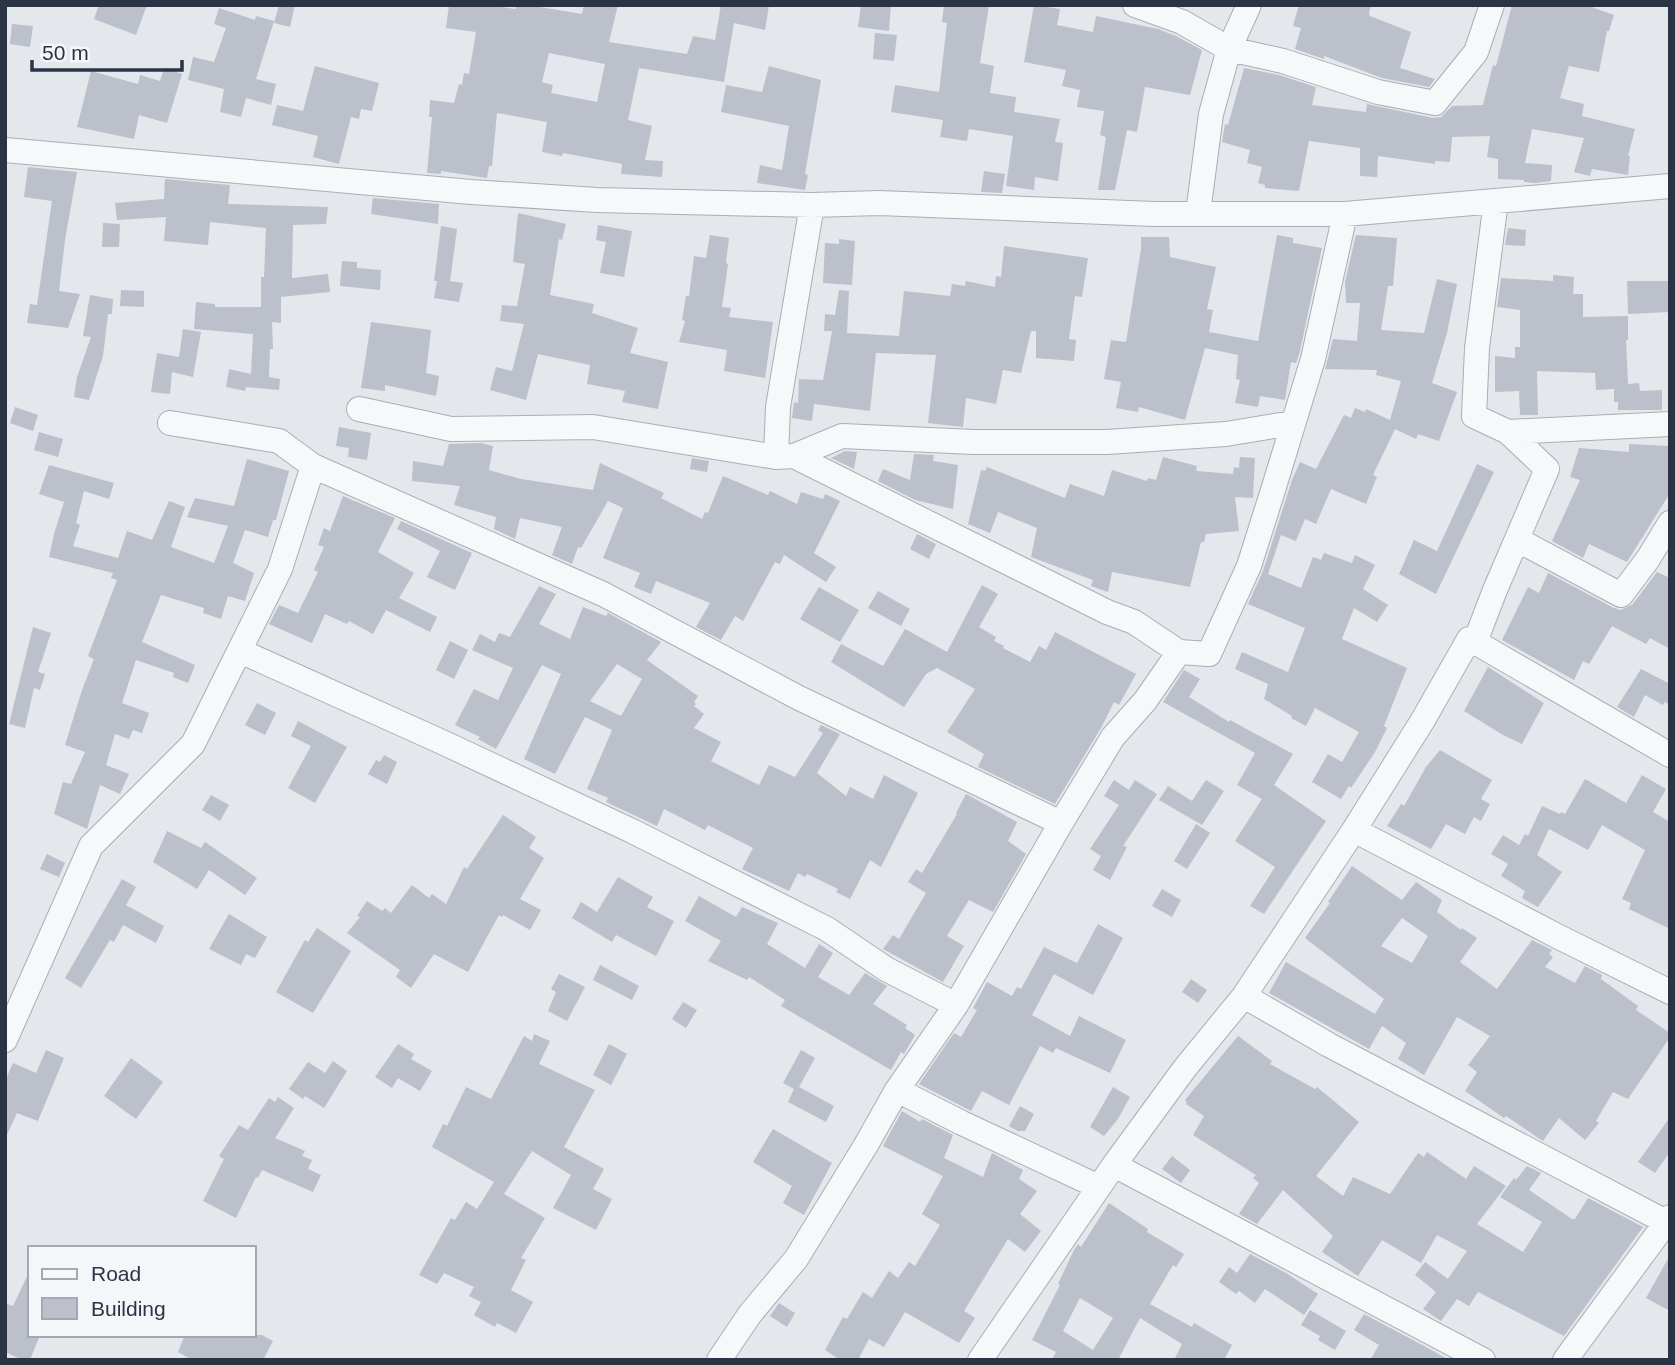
<svg xmlns="http://www.w3.org/2000/svg" width="1675" height="1365" font-family="Arial,sans-serif">
  <rect width="100%" height="100%" fill="#e4e7ec"/>
  <path fill="#bbc0ca" fill-rule="evenodd" d="M99 5H147L136 35 94 19Z
    M279 5H295L290 27 274 23Z
    M449 5H487L516 9V5H528L582 14 584 5H618L609 42 687 54 693 36 715 40 721 5H769L765 30 734 23 724 82 639 68 628 120 652 126 645 160 663 161 662 177 621 174 622 164 563 153 562 156 542 152 547 122 497 113 492 166H489L487 178 441 171V174L427 173 432 117H429L430 100 454 103 459 84 462 85 464 73 469 74 476 32 446 28ZM549 53 605 64 597 102 551 93 553 85 542 82Z
    M861 5H891L889 31 858 27Z
    M944 5H989L980 63 994 66 990 93 1016 97 1014 112 1060 119 1055 142 1063 143 1058 181 1035 177 1034 190 1006 186 1013 136 969 129 967 141 940 137 943 120 891 112 895 85 939 92 947 23 942 22Z
    M1034 5 1060 9 1057 25 1093 32 1096 16 1158 29 1176 36 1202 50 1190 95 1145 87 1137 132 1127 130 1115 190H1098L1106 137 1100 135 1104 111 1077 107 1080 90 1062 86 1066 70 1024 62Z
    M1299 5H1371L1369 13 1370 16 1411 32 1400 68 1435 79 1429 87 1382 78 1324 56V59L1295 49 1301 28 1293 26Z
    M1512 5H1586L1614 15 1609 31H1607L1599 72 1569 66 1560 98 1584 104 1582 116 1635 129 1628 156H1630L1628 175 1592 169 1590 176 1574 172 1584 138 1532 129 1525 163 1552 165 1551 181 1536 183 1524 182V180L1498 179V159L1487 157 1490 136 1452 137 1450 162 1435 161V164L1378 156 1377 177 1360 176V148L1309 141 1299 191 1265 188V185L1258 183 1262 167 1247 163 1250 150 1222 142 1225 124 1228 125 1244 68 1279 75 1316 87 1312 105 1366 112 1367 104 1433 118 1441 117 1452 106 1483 105 1493 65 1496 66Z
    M219 8 255 20 256 16 274 21 256 79 276 84 271 105 246 98 241 117 220 112 224 89 188 80 193 57 214 62 226 28 214 24Z
    M12 24 33 26 30 47 10 44Z
    M875 33 897 35 894 61 873 59Z
    M315 66 379 83 372 111 361 109 359 119 351 117 339 164 313 157 318 136 272 125 277 105 303 111Z
    M769 66 821 80 805 174 808 175 805 190 757 183 760 165 782 170 789 126 721 112 726 85 762 92Z
    M164 68 182 74 167 123 139 115 134 139 77 127 91 71 138 84 140 75 160 81Z
    M28 167 77 172 65 240 59 291 80 294 68 328 27 323 30 304 37 305 52 201 24 197Z
    M984 171 1005 174 1002 193 981 192Z
    M165 179 230 185 228 204 328 207 326 224 293 225 292 278 328 274 330 292 281 297V323L272 322 273 349H270L269 377 280 379 279 390 246 387 245 391 226 387 229 369 251 374 253 334 194 329 196 302 215 304V307H261V277H264L266 228 210 222 208 245 164 241 166 217 117 220 115 203 164 199Z
    M373 198 439 204 438 224 371 214Z
    M518 213 566 224 562 240 559 239 550 295 594 304 592 313 638 328 630 353 668 362 658 409 622 402 625 391 587 384 590 365 538 354 526 400 490 390 496 367 512 371 524 324 500 321 502 305 517 306 525 264 513 262Z
    M103 223 120 224 119 247H102Z
    M598 225 632 231 624 277 600 273 606 242 596 240Z
    M441 226 457 229 450 281 463 283 459 302 434 298 437 281H434Z
    M1508 228 1526 230 1525 246 1505 245Z
    M710 235 729 238 726 263 728 264 722 307 731 308 729 317 773 322 765 378 724 371 727 350 679 342 685 321 682 320 686 296H689L694 256 706 258Z
    M1277 235 1293 238V243L1322 248 1299 355 1296 363 1291 362 1285 400 1260 396 1258 407 1235 403 1240 380 1236 379 1238 355 1205 348 1185 420 1139 407 1138 412 1116 408 1121 382 1104 379 1111 340 1126 342 1141 249V237H1169L1170 257 1216 267 1207 309 1213 310 1209 332 1258 341Z
    M1356 235 1397 238 1393 286H1388L1381 330 1424 333 1437 279 1457 284 1447 333 1432 383 1457 392 1439 441 1418 434 1416 439 1395 429 1373 475 1377 477 1366 504 1331 489 1316 524 1305 519 1296 541 1281 535 1268 574 1301 588 1313 557 1321 560 1324 553 1352 563 1355 555 1375 565 1363 589 1388 605 1377 622 1354 608 1342 639 1407 668 1384 726 1387 728 1375 752 1351 788 1349 786 1341 799 1312 782 1328 754 1342 762 1359 732 1315 708 1306 726 1291 718 1292 716 1264 699 1268 684 1235 669 1242 652 1288 672 1305 628 1248 604 1263 571 1292 480 1300 462 1316 469 1344 415 1351 418 1355 408 1365 412 1366 409 1390 420 1401 381 1376 375 1377 370 1325 369 1333 339 1357 341 1360 303H1346L1345 282Z
    M839 239 855 241 852 285 823 283 825 243 839 244Z
    M1004 246 1088 258 1082 297 1075 296 1069 339 1076 340 1074 361 1036 358V331H1031L1021 373 1003 370 996 404 966 398 963 427 928 423 936 355 876 353 870 411 814 404 812 421 792 418 794 402 798 403 799 379 823 380 832 331H824L825 314 835 315 839 290 849 291 847 333 899 336 904 291 950 296 952 284 965 286 966 281 995 287 996 276 1001 277Z
    M342 261 357 262V268L381 270 380 290 340 286Z
    M1553 275 1574 277 1573 294H1583V317L1628 316V340H1626L1628 384 1639 383 1640 391 1662 390V410H1618V402H1614V389L1596 390 1595 373 1537 371 1538 415H1520L1519 391 1495 392V356L1515 358V347H1520V310L1497 307 1501 278 1553 281Z
    M1627 281H1670V312L1628 314Z
    M121 290 144 291V307L120 306Z
    M90 295 113 299 112 314H108L103 356 89 400 74 397 77 377 91 337 83 336Z
    M371 322 431 330 426 373 439 376 436 396 385 385V391L361 388Z
    M183 329 201 332 193 377 172 372 170 394 151 392 157 353 179 357Z
    M15 407 38 415 33 431 10 423Z
    M339 427 371 433 367 460 348 457 349 448 336 446Z
    M39 432 63 439 58 457 34 450Z
    M481 443 493 446 489 470 521 479 593 490 600 463 664 493 661 498 702 519 705 512 708 513 723 476 768 495 770 491 797 504 801 492 823 499 825 494 840 501 814 553 836 567 826 582 784 555 780 564 775 562 743 621 735 616 721 640 696 627 710 603 656 581 651 594 634 587 640 573 603 558 623 508 608 501 581 548 578 547 572 564 552 555 562 527 520 518 515 539 494 529 496 517 454 505 460 486 412 481 413 461 443 466 449 444Z
    M1629 444 1670 446V493L1627 562 1589 544 1583 558 1552 541 1580 480 1570 477 1579 448 1629 452Z
    M845 451 857 452 854 469 831 458Z
    M914 454 934 455 933 461 958 465 953 509 915 500 878 481 883 469 910 480Z
    M1163 457 1197 466 1196 471 1233 474 1234 467 1239 468 1240 457 1255 458 1253 498 1235 497 1239 531 1206 534 1204 542H1201L1190 587 1112 572 1108 592 1091 586 1093 580 1031 557 1037 528 998 512 990 533 968 524 981 470 985 471 987 467 1065 498 1070 484 1104 496 1112 470 1147 481 1148 478 1156 480Z
    M692 458 709 461 707 472 690 469Z
    M247 459 289 471 276 520H273L268 537 245 530 233 563 254 573 245 601 228 596 221 619 203 613 204 608 161 595 142 642 195 665 188 683 173 677 174 673 136 660 122 703 149 713 142 733 133 730 129 739 115 734 106 765 129 774 120 794 100 785 87 829 54 814 63 782 71 784 85 752 65 745 82 690 94 659 88 656 117 580 111 578 113 573 49 557 54 534 64 502 39 494 49 465 114 483 109 499 84 491 76 523 80 525 73 546 118 558 127 531 152 540 169 501 185 507 171 547 214 563 228 526 187 517 195 498 234 506Z
    M1477 464 1494 472 1436 594 1399 574 1414 540 1437 551Z
    M343 496 395 518 378 552 414 573 399 598 437 617 430 632 386 610 373 634 349 621 347 624 325 614 312 643 269 624 279 605 298 613 318 572 314 570 324 547 318 545 324 528 330 531Z
    M401 521 472 553 455 590 427 577 440 551 397 529Z
    M917 534 936 544 929 559 910 549Z
    M1657 572 1670 578V649L1650 638 1646 644 1612 626 1589 664 1583 661 1574 680 1502 640 1528 587 1539 593 1548 573 1614 608 1621 610 1633 604Z
    M982 585 998 594 979 627 996 637 994 641 1004 646 1003 648 1030 662 1039 646 1046 650 1055 632 1136 674 1119 705 1114 702 1101 728 1055 804 978 767 984 754 947 732 975 689 937 668 926 674 904 707 831 662 841 644 883 666 905 629 947 652Z
    M539 586 556 594 539 624 570 639 583 607 606 616 608 613 661 642 647 660 698 696 694 702 696 704 694 706 704 714 694 728 721 742 711 761 759 785 769 765 795 777 823 733 818 730 821 725 840 734 817 773 846 796 850 787 873 799 884 775 918 793 881 867 870 860 850 899 836 892 838 889 807 874 805 877 798 873 789 891 742 869 753 848 708 825 705 830 664 809 657 826 606 802 608 798 587 789 612 730 585 717 555 774 524 759 561 674 542 665 496 749 478 739 480 737 455 725 474 689 498 700 513 668 472 650 480 634 495 642 499 633 510 637ZM617 664 642 679 621 716 590 701Z
    M819 587 859 610 840 642 800 619Z
    M878 591 910 609 901 626 868 608Z
    M33 627 51 633 38 672 45 674 40 690 34 688 25 728 9 724Z
    M450 641 468 650 454 679 436 670Z
    M1488 667 1544 703 1522 744 1503 735 1464 711Z
    M1641 669 1670 684V705L1665 702 1663 705 1645 695 1634 717 1617 707Z
    M1184 670 1200 679 1189 697 1229 722 1230 720 1293 754 1274 785 1326 821 1264 914 1250 906 1275 867 1235 841 1262 799 1237 785 1255 753 1163 702Z
    M257 703 276 713 265 735 245 725Z
    M298 721 347 747 315 803 288 788 311 746 291 736Z
    M1440 750 1492 780 1481 799 1490 804 1481 821 1474 817 1465 834 1446 824 1431 849 1387 826 1401 804 1404 806 1426 767Z
    M384 755 397 762 387 784 368 774 376 760 380 762Z
    M1642 775 1666 789 1653 812 1670 822V929L1629 909 1631 903 1622 899 1645 850 1602 825 1588 850 1549 829 1537 855 1562 872 1538 907 1522 898 1525 891 1501 876 1508 864 1491 854 1503 835 1519 845 1525 834 1528 836 1542 806 1560 814 1561 812 1565 814 1585 779 1626 803Z
    M1114 780 1129 790 1135 780 1157 794 1123 846 1127 847 1110 880 1093 870 1101 856 1090 849 1119 805 1104 796Z
    M1206 780 1224 791 1202 825 1159 800 1168 786 1192 801Z
    M966 794 1017 822 1008 841 1026 854 993 912 969 900 947 936 964 946 943 982 883 949 893 935 899 939 926 893 908 882 916 869 922 873 957 814 956 813Z
    M211 795 229 805 220 821 202 810Z
    M503 815 536 837 529 848 544 858 520 899 541 910 530 930 503 915 502 917 499 915 468 972 434 954 411 988 396 977 400 970 347 933 360 917 357 916 367 901 382 911 385 908 391 913 412 885 429 898 432 894 446 904 464 867 467 869Z
    M1196 824 1210 833 1187 869 1174 861Z
    M167 831 201 848 205 842 257 878 245 895 209 870 197 889 153 862Z
    M47 854 65 863 59 877 40 869Z
    M1352 866 1402 900 1416 882 1442 900 1437 912 1461 930 1462 928 1477 938 1460 962 1497 989 1532 940 1552 950 1549 954 1553 957 1545 967 1575 983 1585 966 1602 975 1601 979 1638 1006 1636 1010 1670 1033V1037L1628 1099 1613 1092 1596 1121 1599 1123 1585 1140 1559 1118 1543 1141 1506 1116 1504 1118 1465 1091 1477 1072 1468 1065 1490 1036 1457 1017 1424 1075 1398 1059 1406 1043 1382 1026 1369 1049 1269 993 1286 962 1375 1014 1384 999 1305 938 1330 903 1328 902ZM1402 918 1428 936 1412 963 1381 946Z
    M618 877 653 897 647 907 674 921 656 956 616 935 612 942 572 918 581 902 597 912Z
    M122 879 136 887 126 905 164 926 156 943 123 925 114 942 110 940 81 988 65 978Z
    M1162 889 1181 900 1172 917 1152 906Z
    M699 896 736 917 742 907 778 923 767 944 805 968 819 944 833 953 818 977 849 995 865 973 887 986 873 1004 907 1025 905 1028 915 1035 904 1054 901 1052 891 1070 781 1006 785 1000 749 977 747 980 708 961 721 941 685 921Z
    M229 914 267 937 255 958 246 954 241 965 209 949Z
    M1098 924 1123 938 1093 995 1054 974 1032 1015 1070 1036 1079 1016 1126 1040 1110 1073 1056 1048 1053 1053 1040 1046 1009 1105 982 1091 971 1111 919 1084 954 1033 961 1037 977 1010 973 1008 987 982 1012 996 1017 987 1021 989 1044 947 1077 963Z
    M317 928 351 951 313 1013 276 992 305 940 308 942Z
    M600 965 639 986 632 1000 593 980Z
    M559 974 585 987 567 1021 548 1011 556 992 551 989Z
    M1191 979 1207 990 1198 1003 1182 992Z
    M683 1002 697 1010 686 1028 672 1019Z
    M534 1034 550 1041 539 1064 595 1090 564 1147 604 1169 593 1189 612 1199 596 1230 553 1208 571 1175 532 1151 504 1194 545 1218 521 1258 526 1260 511 1290 533 1302 516 1333 497 1323 495 1327 474 1315 481 1302 469 1296 474 1287 444 1273 437 1284 419 1275 451 1218 455 1220 466 1202 477 1209 494 1182 432 1147 443 1124 447 1126 466 1087 491 1099 524 1036 532 1041Z
    M1238 1036 1272 1061 1270 1064 1315 1089 1317 1087 1359 1122 1316 1176 1343 1196 1353 1177 1390 1194 1418 1153 1424 1157 1427 1152 1466 1179 1474 1166 1506 1186 1477 1224 1523 1252 1542 1222 1500 1197 1514 1178 1516 1180 1527 1166 1541 1173 1529 1190 1572 1219H1575L1588 1198 1643 1227 1564 1336 1478 1292 1469 1306 1457 1299 1441 1321 1423 1309 1436 1292 1415 1275 1425 1262 1448 1279 1467 1251 1437 1235 1421 1263 1382 1240 1358 1276 1322 1252 1333 1236 1283 1190 1257 1224 1239 1214 1259 1183 1253 1178 1256 1175 1193 1135 1204 1116 1186 1104 1187 1102 1185 1100Z
    M398 1044 414 1054 411 1059 432 1071 420 1091 398 1078 392 1088 375 1077Z
    M609 1044 627 1054 611 1085 593 1075Z
    M46 1050 64 1058 45 1104 38 1121 17 1113 5 1139V1081L13 1063 36 1073Z
    M801 1050 815 1058 799 1087 834 1106 826 1122 788 1102 794 1089 783 1083Z
    M131 1058 163 1082 136 1119 104 1096Z
    M333 1061 347 1071 324 1108 305 1096 303 1099 289 1089 308 1062 325 1073Z
    M1113 1087 1130 1097 1118 1119 1104 1136 1090 1127Z
    M278 1097 294 1108 275 1138 305 1151 302 1156 312 1160 308 1169 321 1175 313 1192 262 1170 258 1178 256 1177 236 1218 203 1201 224 1159 219 1156 239 1125 248 1130 269 1098 275 1102Z
    M1020 1106 1034 1114 1025 1131H1018L1009 1126Z
    M902 1111 920 1122 922 1119 953 1135 944 1158 983 1177 992 1153 1023 1170 1019 1179 1037 1191 1020 1214 1041 1231 1025 1252 1008 1239 964 1311 975 1318 959 1343 905 1312 884 1347 869 1339 858 1360H840L825 1350 843 1317 847 1319 863 1292 872 1298 889 1271 898 1278 909 1262 915 1266 940 1225 922 1214 943 1176 883 1146Z
    M1670 1117V1152L1655 1173 1638 1162Z
    M773 1129 832 1163 804 1215 783 1203 792 1186 753 1162Z
    M1172 1156 1190 1170 1181 1183 1162 1169Z
    M1109 1203 1148 1229 1147 1232 1184 1254 1176 1267 1173 1265 1150 1304 1192 1327 1194 1323 1232 1345 1224 1360H1174L1182 1344 1140 1318 1118 1360H1052L1056 1352 1032 1340 1060 1285 1058 1284 1074 1250 1078 1244 1081 1247ZM1080 1298 1113 1318 1093 1350 1063 1331Z
    M1250 1254 1286 1273 1318 1294 1304 1315 1265 1289 1255 1303 1239 1291 1236 1294 1219 1282 1229 1267 1237 1273Z
    M1670 1255V1311L1646 1298Z
    M30 1270V1335H40L30 1360H23L5 1352V1303L13 1306Z
    M779 1303 795 1313 787 1327 770 1316Z
    M1310 1310 1346 1331 1335 1350 1318 1340 1320 1336 1301 1325Z
    M1364 1314 1426 1347 1449 1360H1370L1379 1345 1354 1330Z
    M185 1335H262L273 1341 263 1360H192L178 1352Z"/>
  <g fill="none" stroke-linecap="round" stroke-linejoin="round">
    <g stroke="#a9aeb7" stroke-width="26">
      <path id="minor" d="M1135 5 1182 22 1229 49 1283 61 1378 92 1435 103 1476 52 1492 5
        M5 150 471 192 597 200 812 205 879 203 1154 214H1345L1670 186
        M1198 213 1211 114 1229 49 1249 5
        M359 409 451 429 593 427 776 457 794 456 842 436 974 442H1107L1226 434 1292 423
        M1508 432 1670 424
        M794 456 1107 612 1134 622 1179 652
        M776 457 778 407 812 205
        M313 466 603 594 799 698 1061 823
        M1518 540 1621 595 1648 559 1670 523
        M1475 642 1670 755
        M240 651 442 742 632 831 827 929 886 969 956 1005
        M1354 830 1557 936 1670 992
        M1244 996 1329 1045 1666 1222
        M5 1040 91 846 193 744 280 569 313 466 279 441 170 423
        M897 1090 962 1123 1099 1187 1114 1165 1483 1360
        M1114 1165 1185 1068 1244 996 1354 830 1423 720 1469 639 1475 642 1495 590 1547 469 1508 432 1474 416 1477 348 1496 201
        M719 1360 750 1314 796 1259 866 1145 897 1090 956 1005 1061 823 1113 737 1145 701 1179 652 1209 654 1249 566 1274 487 1313 359 1345 214
        M980 1360 1099 1187
        M1565 1360 1670 1217"/>
    </g>
    <use href="#minor" stroke="#f7f8fa" stroke-width="24"/>
  </g>
  <rect width="1675" height="1365" fill="none" stroke="#2b3445" stroke-width="14"/>
  <rect x="28" y="1246" width="228" height="91" fill="#f4f6f9" stroke="#a4a8b1" stroke-width="2"/>
  <rect x="42" y="1269" width="35" height="10" fill="#f7f8fa" stroke="#a4a8b1" stroke-width="2"/>
  <text x="91" y="1281" font-size="21" fill="#2b3445">Road</text>
  <rect x="42" y="1298" width="35" height="21" fill="#bbc0ca" stroke="#a4a8b1" stroke-width="2"/>
  <text x="91" y="1316" font-size="21" fill="#2b3445">Building</text>
  <path d="M32 60v10h150v-10" fill="none" stroke="#2b3445" stroke-width="3.5"/>
  <text x="42" y="60" font-size="21" fill="#2b3445" stroke="#f4f6f9" stroke-width="5" paint-order="stroke">50 m</text>
</svg>
